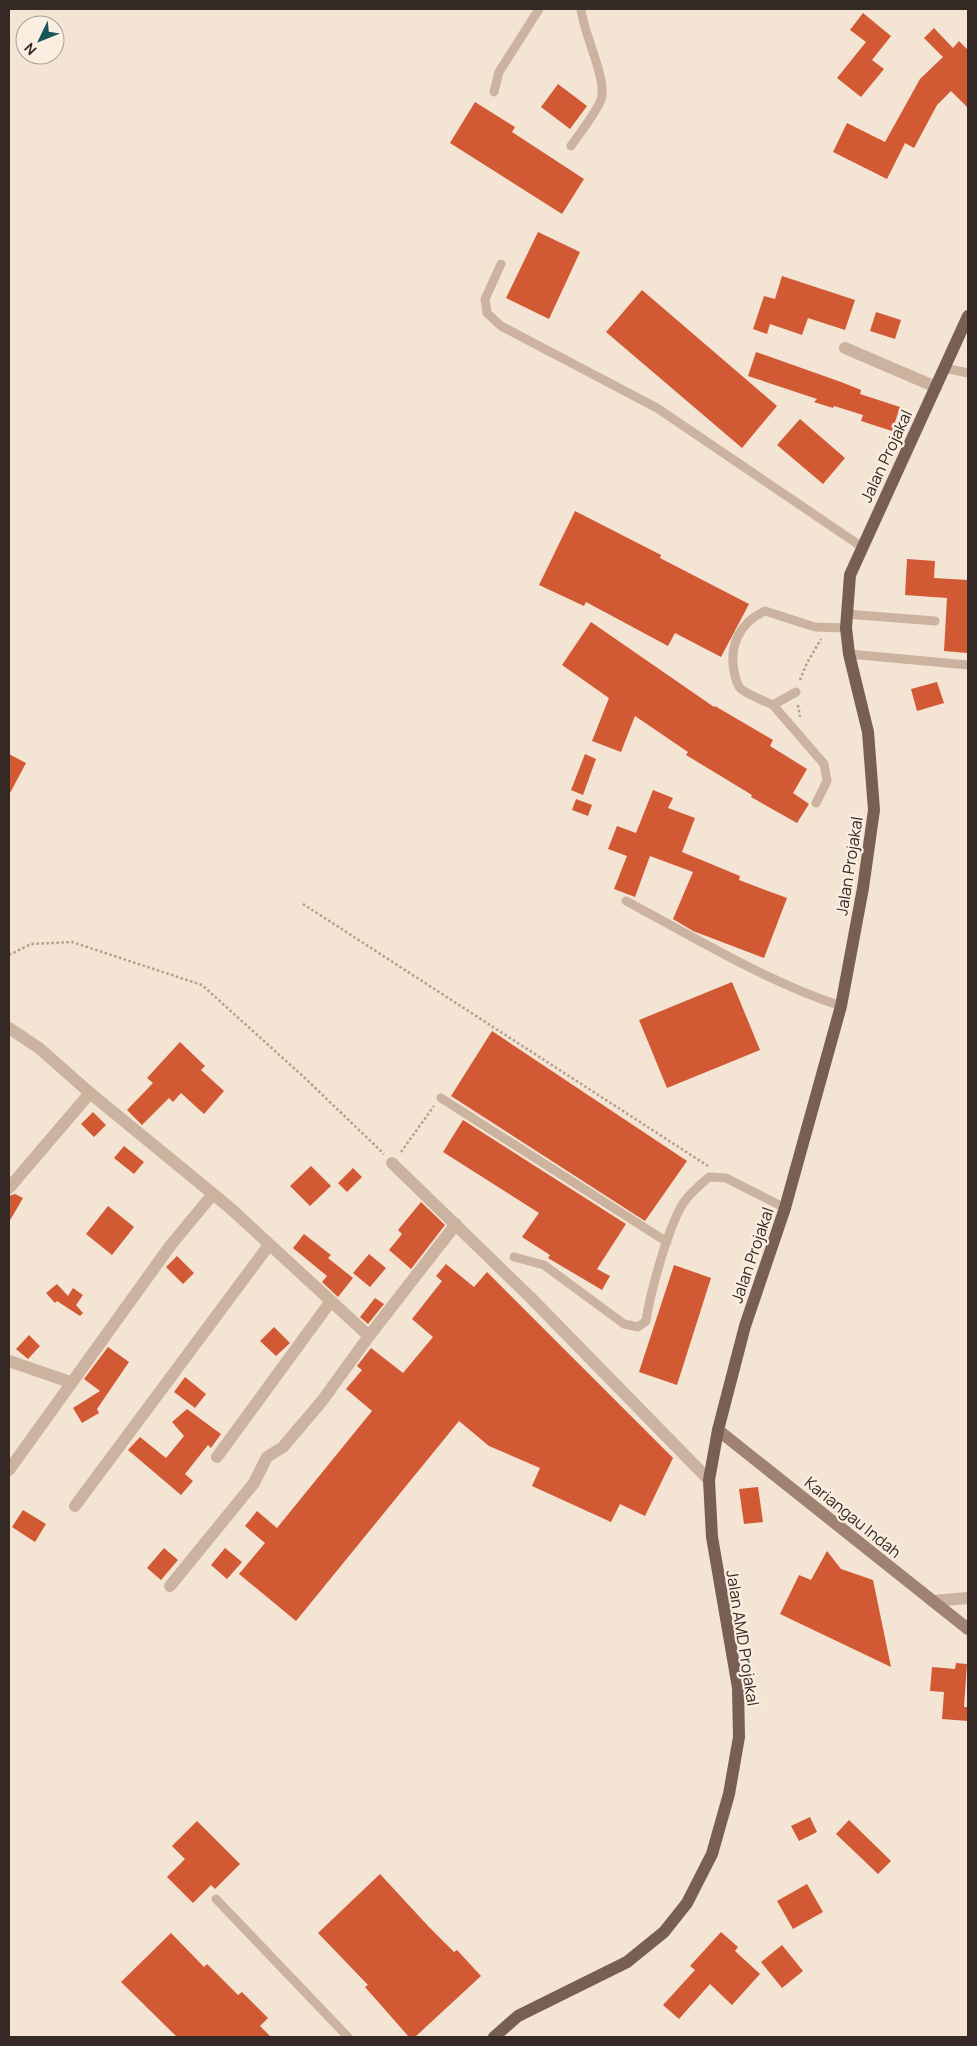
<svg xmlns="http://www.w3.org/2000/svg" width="977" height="2046" font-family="Manrope,sans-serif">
  <rect width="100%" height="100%" fill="#f3e4d4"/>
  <path fill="#d15934" d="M863 13 891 36 872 60 884 69 861 97 837 78 866 42 850 30Z
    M934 28 953 48 959 41 968 50V108L951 91 937 105 914 148 905 143 887 179 833 152 847 123 885 142 920 79 943 57 924 38Z
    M558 84 587 106 570 129 541 107Z
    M475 102 515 127 512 132 584 179 562 214 450 143Z
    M538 232 580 252 549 319 506 298Z
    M782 276 855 300 845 330 808 318 802 335 770 324 767 334 753 329 764 296 775 299Z
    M642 290 777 406 742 448 606 332Z
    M876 312 901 320 895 339 870 331Z
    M756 352 841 382 861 390 860 394 900 407 892 431 861 421 863 415 834 406 833 408 814 402 817 399 748 376Z
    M800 419 845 458 823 484 777 445Z
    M575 511 661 555 660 558 749 604 721 657 675 633 668 646 586 602 584 606 539 585Z
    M907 559 935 561 934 578 968 580V653L944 651 947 598 905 595Z
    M591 622 714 707 715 706 773 740 770 746 807 769 793 793 809 804 797 823 751 797 752 795 686 755 688 752 635 716 621 752 592 741 609 698 562 665Z
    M937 682 944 703 917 711 911 689Z
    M9 754 26 763 9 795Z
    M585 754 596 759 583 795 571 790Z
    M653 790 673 798 668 808 695 818 682 852 740 876 739 880 787 898 764 958 693 931 673 919 693 872 650 856 635 897 614 889 627 856 608 849 617 826 636 833Z
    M576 799 592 805 588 816 572 810Z
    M732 982 760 1050 667 1088 639 1020Z
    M492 1031 687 1161 645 1221 451 1096Z
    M180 1042 205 1066 201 1070 224 1091 204 1114 181 1093 173 1102 169 1098 142 1125 127 1110 153 1083 147 1078Z
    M93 1112 106 1125 94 1137 81 1124Z
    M463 1120 626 1224 597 1269 610 1276 602 1290 548 1258 550 1255 522 1237 539 1213 443 1152Z
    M124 1146 144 1162 134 1174 114 1158Z
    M311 1166 331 1186 310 1206 290 1186Z
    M353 1168 362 1177 347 1192 338 1183Z
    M15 1194 23 1198 9 1222V1196Z
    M421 1202 445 1225 411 1269 389 1250 402 1234 398 1230Z
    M108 1206 134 1227 112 1255 86 1234Z
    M304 1234 331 1255 328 1258 353 1278 338 1297 322 1282 327 1276 293 1248Z
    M369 1254 386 1268 370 1287 353 1273Z
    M177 1256 194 1273 183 1284 166 1267Z
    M446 1264 474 1287 487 1272 673 1458 645 1516 620 1504 611 1522 532 1486 540 1468 489 1446 459 1421 296 1621 239 1574 265 1543 245 1526 257 1511 277 1528 372 1411 346 1389 362 1370 357 1366 371 1348 403 1373 433 1337 412 1319 442 1281 436 1276Z
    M674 1265 711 1278 677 1385 639 1372Z
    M57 1284 68 1296 73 1288 83 1295 76 1305 83 1313 80 1316 57 1301 55 1303 46 1293Z
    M375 1298 384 1304 368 1324 360 1317Z
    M274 1327 290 1343 276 1356 260 1341Z
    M29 1335 40 1346 28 1359 16 1349Z
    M108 1347 129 1362 97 1409 99 1413 82 1423 73 1408 100 1391 84 1379Z
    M185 1377 206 1394 195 1408 174 1392Z
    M187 1409 221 1434 211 1448 208 1445 185 1474 193 1481 181 1495 128 1450 140 1437 166 1458 184 1436 172 1422Z
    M758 1487 763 1522 744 1524 739 1489Z
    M23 1510 46 1524 35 1542 12 1527Z
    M164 1548 178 1560 161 1580 147 1568Z
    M225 1548 242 1562 227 1579 211 1565Z
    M827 1551 841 1569 873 1580 891 1667 780 1614 799 1575 811 1580Z
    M956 1663 967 1664 964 1707H968V1721L942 1719 944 1692 930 1691 932 1667 955 1669Z
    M810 1817 817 1832 799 1841 791 1826Z
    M849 1820 891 1861 878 1874 836 1834Z
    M197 1821 240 1864 215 1889 211 1885 193 1903 167 1877 185 1859 172 1846Z
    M380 1874 429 1927 454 1952 457 1950 481 1976 415 2037H409L365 1987 368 1985 318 1933Z
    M807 1884 823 1912 793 1929 777 1901Z
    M721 1932 738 1947 735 1951 760 1974 732 2005 710 1984 679 2019 663 2005 695 1970 690 1966Z
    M171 1933 204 1967 207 1964 238 1995 242 1992 268 2018 260 2026 271 2037H177L121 1982Z
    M782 1945 803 1971 782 1988 761 1962Z"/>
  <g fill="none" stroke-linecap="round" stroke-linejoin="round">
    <path stroke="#b79d8a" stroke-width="2.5" stroke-dasharray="2.5 2.5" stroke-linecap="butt" d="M800 680 807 663 821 639
      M798 705 800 717
      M303 904 708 1166
      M9 955 31 944 72 942 202 985 306 1079 384 1154
      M401 1152 434 1106"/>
    <path stroke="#cbb3a0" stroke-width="9" d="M494 92 499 72 539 9
      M571 146C581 131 594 116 601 100 608 80 583 33 581 9
      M501 264 485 299 487 313 501 326 657 408 862 547
      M944 368 968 373
      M846 614 935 621
      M849 654 968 665
      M796 692 773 705C763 700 750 696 741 689 737 685 735 677 734 671 729 645 740 622 765 611L815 627 846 628
      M773 705 824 764 827 781 816 803
      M626 901C696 938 765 981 841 1006
      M441 1098 667 1242
      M514 1257 544 1265 624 1324 638 1327 646 1321C650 1293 669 1224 684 1202 691 1192 700 1185 709 1177L726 1178 785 1208
      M216 1899 348 2037"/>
    <path stroke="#cbb3a0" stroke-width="12" d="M845 348 936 387
      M9 1028 39 1048 90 1093 229 1207 369 1336
      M392 1163 531 1298 709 1480
      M9 1188 90 1093
      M9 1361 70 1382
      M217 1457 331 1301
      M9 1470 170 1246 213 1194
      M75 1506 269 1245
      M170 1586 254 1483 267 1457 283 1447 322 1401 369 1336 456 1224
      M932 1601 968 1598"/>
    <path stroke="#9f8271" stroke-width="12" d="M718 1430 968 1629"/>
    <path stroke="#785f53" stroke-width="12" d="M494 2037 518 2016 627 1962 664 1932 687 1903 712 1854 729 1794 739 1737 738 1688 712 1537 709 1480 718 1430 745 1326 785 1208 841 1006 863 888 874 810 868 732 849 654 846 628 850 575 968 316"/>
  </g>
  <g text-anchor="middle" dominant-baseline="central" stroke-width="4.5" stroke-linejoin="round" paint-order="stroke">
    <g font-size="16" fill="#342924" stroke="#faeee1">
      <text transform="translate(886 456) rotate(-65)">Jalan Projakal</text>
      <text transform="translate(849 866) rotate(-81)">Jalan Projakal</text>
      <text transform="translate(752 1255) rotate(-71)">Jalan Projakal</text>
      <text transform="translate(853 1517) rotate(39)">Kariangau Indah</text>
      <text transform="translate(743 1638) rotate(81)">Jalan AMD Projakal</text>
    </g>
  </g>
  <rect width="977" height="2046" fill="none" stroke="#342924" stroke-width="20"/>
  <g transform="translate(40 40) rotate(227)"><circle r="24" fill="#faeee1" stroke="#ab9f95"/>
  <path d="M0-4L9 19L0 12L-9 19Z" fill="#165559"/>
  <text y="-8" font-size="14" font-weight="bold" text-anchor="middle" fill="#342924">N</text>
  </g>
</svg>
